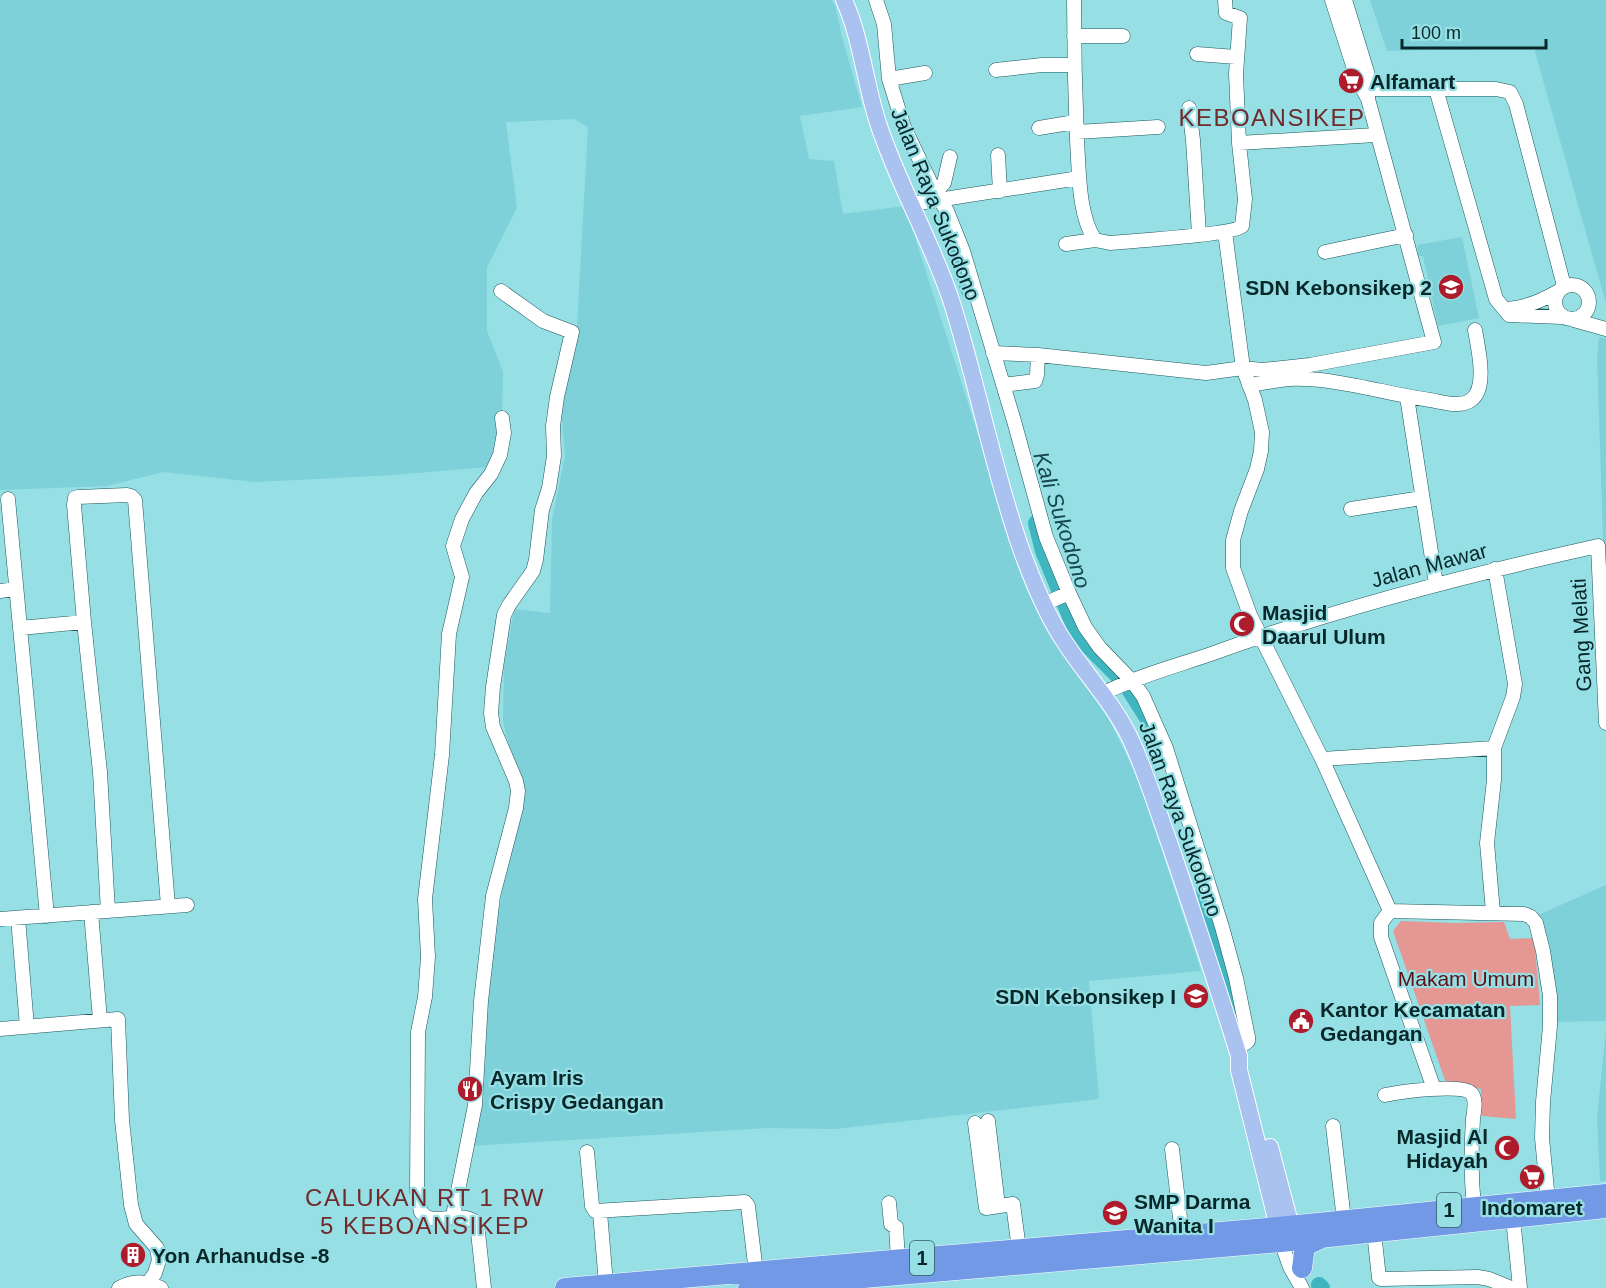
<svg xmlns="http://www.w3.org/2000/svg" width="1606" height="1288" font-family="Helvetica,sans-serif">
  <rect width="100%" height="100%" fill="#95dfe5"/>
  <path fill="#7ed1d9" d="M0 0H832L835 5 843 41 862 107 800 116 809 159 834 161 843 214 905 206 998 497 1139 780 1201 971 1089 981 1099 1099 835 1129 768 1128 470 1146 492 953 507 863 524 804 503 722 504 666 514 609 550 613 552 520 565 456 561 409 576 345 588 127 574 119 506 122 517 208 487 267V331L503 372 501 463 488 467 394 475 257 482 163 472 107 486 0 490Z
    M1370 0H1606V304L1534 48 1387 51Z
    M1462 237 1479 318 1438 326 1423 256H1418L1417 245Z
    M1599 337 1606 338V628L1597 356Z
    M1606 885V1021L1551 1022 1538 915Z
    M1606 1031V1181H1600L1597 1117Z"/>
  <path fill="#e49793" d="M1401 921 1454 923 1504 922 1510 939 1534 938 1540 1005 1510 1006 1516 1119 1482 1116 1481 1089 1446 1083 1393 931Z"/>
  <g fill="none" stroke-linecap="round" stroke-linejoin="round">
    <path stroke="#3fb5bf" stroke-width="16" d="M946 224 969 291
      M1036 523 1043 551 1078 636 1125 683 1154 729
      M1204 890 1237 1007
      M1319 1285 1322 1288"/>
    <g stroke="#1c565a" stroke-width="15">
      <path id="minor" d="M876 0 884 24 889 79 904 127 935 192 947 211 963 251 1014 421 1046 537 1069 593 1085 627 1100 648 1132 681 1143 696 1166 748 1222 927 1236 978 1248 1037V1041L1237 1049
        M1074 0C1074 47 1075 93 1077 140 1079 169 1078 215 1095 240
        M1345 0 1368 75V97
        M1074 36H1123
        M1197 54 1236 57
        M996 70 1042 65H1073
        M889 79 925 73
        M1362 89H1496L1510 92 1516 104 1564 286
        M1436 89 1496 299 1509 315 1562 317
        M1189 108 1193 140 1199 234
        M1039 128 1075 122
        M1077 132 1158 127
        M1239 143 1376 135
        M998 155 1000 191
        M935 192 944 183 950 157
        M912 204 1079 178
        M1225 232 1243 368 1255 400 1262 432 1261 451 1257 469 1241 511 1233 540V568L1250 615 1322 759 1390 911
        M1066 244 1095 240 1110 243C1130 241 1233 235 1242 226L1245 199 1239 143 1236 74 1240 18 1226 13 1225 0
        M1325 252 1406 235
        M1555 302a17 17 0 1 1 34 0a17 17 0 1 1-34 0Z
        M1504 309C1523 309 1541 301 1557 292
        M1574 320 1606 329
        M993 353 1038 355 1206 373 1243 368 1262 370 1310 365 1434 342 1368 99 1357 78 1332 0
        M1003 385 1035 381 1037 375 1038 355
        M1249 385C1263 383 1277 380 1290 379 1335 377 1386 394 1430 400 1443 402 1460 408 1471 400 1488 388 1478 348 1475 330
        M1407 397 1436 584
        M8 499 47 916
        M1351 509 1422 498
        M0 591 16 589
        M1044 604 1069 593
        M20 628 84 622
        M1104 693C1138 676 1176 666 1211 654 1338 608 1466 575 1598 546L1606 723
        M1322 759 1494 748
        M108 911 100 772 84 622 74 505 75 498 78 497 127 495 131 496 135 500 168 906
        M1390 911 1524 914 1531 917 1536 923 1543 951 1550 996V1026L1543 1102 1542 1138 1548 1200
        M1390 911 1381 923V937L1434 1089
        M91 912 100 1020
        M1493 912 1487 843 1494 780V748L1513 697 1515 684 1495 569
        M18 918 27 1027
        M0 919 187 905
        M0 1029 118 1019 122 1120 131 1205 136 1224 157 1248 159 1260 155 1273 149 1282
        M1385 1095C1399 1092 1462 1083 1471 1093 1477 1099 1474 1111 1473 1119 1471 1148 1471 1178 1474 1207
        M988 1121 998 1206
        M975 1123 986 1208 1013 1204 1019 1249
        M1333 1126 1344 1220
        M1172 1149 1182 1235
        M587 1152 592 1206 595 1211 745 1202 748 1206 756 1272
        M889 1203 891 1224 896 1227 898 1260
        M600 1212 606 1284
        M453 1216 475 1105 481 1001 493 896 516 808 518 791 516 781 493 727 491 713 493 687 504 615 509 605 533 571 536 560 542 510 549 488 554 456 553 426 557 397 572 332 543 321 501 291
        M1513 1218 1520 1288
        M1374 1232 1379 1278 1381 1279 1478 1277 1489 1279 1511 1288
        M1281 1242 1290 1267 1302 1288
        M119 1288C135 1280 146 1281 161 1288
        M484 1288 477 1223C462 1211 442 1222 429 1218 425 1217 423 1214 421 1212L417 1192 418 1032 425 997 428 957 425 899 442 755 449 634 462 577 453 546 462 519 476 493 491 474 500 455 504 433 502 418"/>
    </g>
    <g stroke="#fff" stroke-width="18">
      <path id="major" d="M844 0C862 40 865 85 879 126 899 186 931 240 951 300 977 381 992 466 1020 546 1032 580 1046 615 1066 644 1087 676 1113 703 1130 738 1146 772 1157 809 1170 845 1194 915 1217 985 1239 1056V1070L1281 1239
        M1270 1147 1294 1238"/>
    </g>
    <g stroke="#fff" stroke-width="21">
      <path id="highway" d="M1302 1268 1305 1246 1320 1239
        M565 1288 1278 1227 1606 1194
        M748 1288 1281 1242 1606 1208"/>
    </g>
    <use href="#minor" stroke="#fff" stroke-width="14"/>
    <use href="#major" stroke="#aac2ef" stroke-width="16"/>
    <use href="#highway" stroke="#7199e5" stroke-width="20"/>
  </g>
  <defs>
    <g id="supermarket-disc" transform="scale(1.35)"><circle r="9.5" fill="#ae1b2a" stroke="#95dfe5"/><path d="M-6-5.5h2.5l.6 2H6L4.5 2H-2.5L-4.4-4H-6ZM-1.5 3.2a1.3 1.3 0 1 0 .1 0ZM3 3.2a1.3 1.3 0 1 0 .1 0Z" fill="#fff"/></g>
    <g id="school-disc" transform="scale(1.35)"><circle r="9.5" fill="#ae1b2a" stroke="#95dfe5"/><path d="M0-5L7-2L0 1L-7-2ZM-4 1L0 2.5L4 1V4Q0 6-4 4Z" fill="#fff"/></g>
    <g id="mosque-disc" transform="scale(1.35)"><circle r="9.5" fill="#ae1b2a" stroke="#95dfe5"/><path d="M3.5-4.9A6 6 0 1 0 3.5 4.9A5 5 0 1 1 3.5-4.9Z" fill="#fff"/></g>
    <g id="civic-disc" transform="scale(1.35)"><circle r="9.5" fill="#ae1b2a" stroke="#95dfe5"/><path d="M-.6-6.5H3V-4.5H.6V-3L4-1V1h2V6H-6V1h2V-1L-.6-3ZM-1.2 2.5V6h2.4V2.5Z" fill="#fff"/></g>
    <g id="restaurant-disc" transform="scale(1.35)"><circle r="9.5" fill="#ae1b2a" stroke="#95dfe5"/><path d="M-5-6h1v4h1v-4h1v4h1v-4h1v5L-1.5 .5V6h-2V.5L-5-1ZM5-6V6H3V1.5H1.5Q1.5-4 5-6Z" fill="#fff"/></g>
    <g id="building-disc" transform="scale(1.35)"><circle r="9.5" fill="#ae1b2a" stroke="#95dfe5"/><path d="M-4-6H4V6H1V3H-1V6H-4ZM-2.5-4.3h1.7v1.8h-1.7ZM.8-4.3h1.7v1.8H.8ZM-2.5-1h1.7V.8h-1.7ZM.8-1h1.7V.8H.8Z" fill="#fff"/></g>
  </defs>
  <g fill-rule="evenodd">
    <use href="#supermarket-disc" x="1351" y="81"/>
    <use href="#school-disc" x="1451" y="287"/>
    <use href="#mosque-disc" x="1242" y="624"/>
    <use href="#school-disc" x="1196" y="996"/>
    <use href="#civic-disc" x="1301" y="1021"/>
    <use href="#restaurant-disc" x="470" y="1089"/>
    <use href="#mosque-disc" x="1507" y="1148"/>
    <use href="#supermarket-disc" x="1532" y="1177"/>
    <use href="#school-disc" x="1115" y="1213"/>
    <use href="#building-disc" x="133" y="1255"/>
  </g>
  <g text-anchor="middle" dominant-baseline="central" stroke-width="4.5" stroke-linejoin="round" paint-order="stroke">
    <g fill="#95dfe5" stroke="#325e61" stroke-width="1.5">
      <rect x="1437" y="1193" width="24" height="34" rx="4.5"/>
      <rect x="910" y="1241" width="24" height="34" rx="4.5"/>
    </g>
    <g font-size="20" font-weight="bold" fill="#072729">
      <text x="1449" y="1210">1</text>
      <text x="922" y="1258">1</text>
    </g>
    <g font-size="21" font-weight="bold" fill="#072729" stroke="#95dfe5" text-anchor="start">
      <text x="1370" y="81">Alfamart</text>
      <text x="1432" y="287" text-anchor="end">SDN Kebonsikep 2</text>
      <text x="1262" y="612">Masjid<tspan x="1262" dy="24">Daarul Ulum</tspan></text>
      <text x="1176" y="996" text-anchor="end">SDN Kebonsikep I</text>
      <text x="1320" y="1009">Kantor Kecamatan<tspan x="1320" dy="24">Gedangan</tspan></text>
      <text x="490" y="1077">Ayam Iris<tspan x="490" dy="24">Crispy Gedangan</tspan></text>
      <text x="1488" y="1136" text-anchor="end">Masjid Al<tspan x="1488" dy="24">Hidayah</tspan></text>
      <text x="1134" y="1201">SMP Darma<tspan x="1134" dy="24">Wanita I</tspan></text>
      <text x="1532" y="1207" text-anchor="middle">Indomaret</text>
      <text x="152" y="1255">Yon Arhanudse -8</text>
    </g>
    <g font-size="21" fill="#072729" stroke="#95dfe5">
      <text transform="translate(936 204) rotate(68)">Jalan Raya Sukodono</text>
      <text transform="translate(1429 565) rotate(-15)">Jalan Mawar</text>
      <text transform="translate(1581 635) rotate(-93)">Gang Melati</text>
      <text transform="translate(1181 819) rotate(70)">Jalan Raya Sukodono</text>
    </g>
    <g font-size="21" fill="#5c1116" stroke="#95dfe5">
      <text x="1466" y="978">Makam Umum</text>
    </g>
    <g font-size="22" font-style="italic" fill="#14484c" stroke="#95dfe5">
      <text transform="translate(1062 520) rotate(72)">Kali Sukodono</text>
    </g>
    <g font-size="24" letter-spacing="1.5" fill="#712a2a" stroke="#95dfe5">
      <text x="1272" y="117">KEBOANSIKEP</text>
      <text x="425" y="1197">CALUKAN RT 1 RW<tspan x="425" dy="28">5 KEBOANSIKEP</tspan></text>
    </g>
  </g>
  <path d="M1402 39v9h144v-9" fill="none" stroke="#072729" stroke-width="3"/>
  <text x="1411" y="39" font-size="18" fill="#072729" stroke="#95dfe5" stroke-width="4.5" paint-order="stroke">100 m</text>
</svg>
